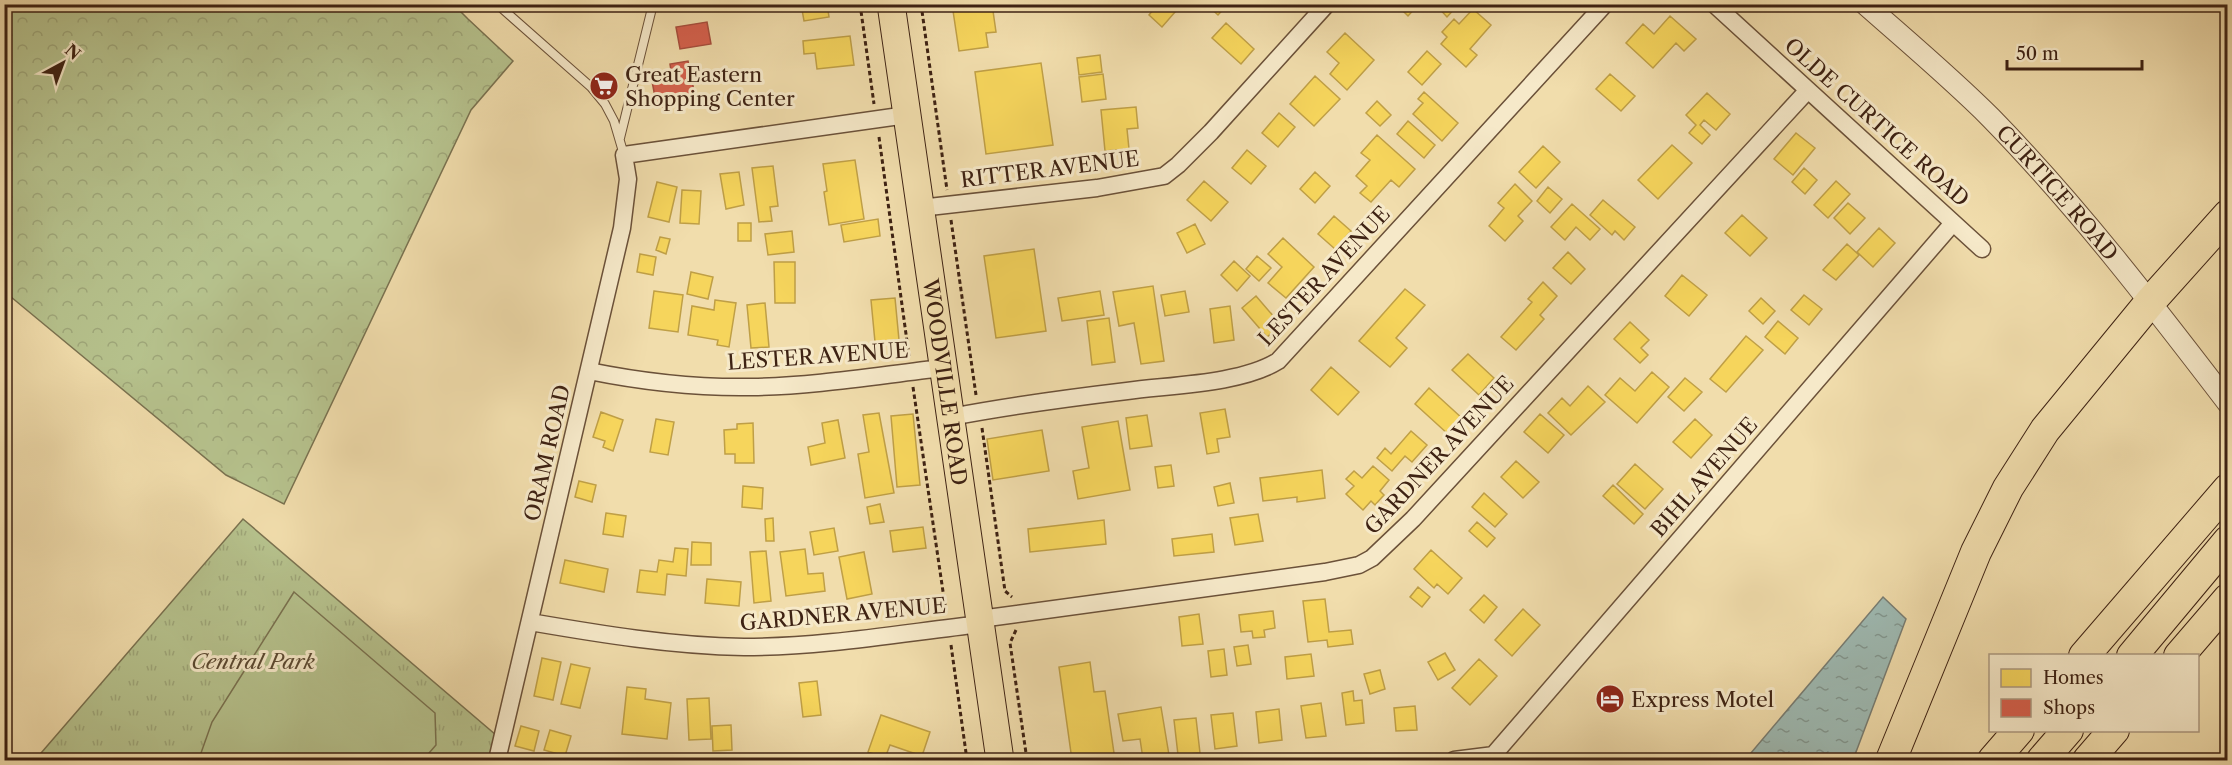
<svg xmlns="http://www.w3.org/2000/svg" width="2232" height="765" font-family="'Libre Caslon Text',serif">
  <defs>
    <pattern id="forest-crowns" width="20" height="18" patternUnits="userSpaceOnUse" patternTransform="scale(1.5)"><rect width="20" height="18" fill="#b6c28d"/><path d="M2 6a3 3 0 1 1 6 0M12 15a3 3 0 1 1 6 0" fill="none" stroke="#9ea679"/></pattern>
    <pattern id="park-tufts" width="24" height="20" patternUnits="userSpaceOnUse" patternTransform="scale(1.5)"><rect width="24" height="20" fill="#b6c28d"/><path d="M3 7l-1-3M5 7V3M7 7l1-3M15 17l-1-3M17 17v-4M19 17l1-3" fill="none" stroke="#9ea679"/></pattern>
    <pattern id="water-ripples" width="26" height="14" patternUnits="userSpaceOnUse" patternTransform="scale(1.5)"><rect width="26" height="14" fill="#9ebab3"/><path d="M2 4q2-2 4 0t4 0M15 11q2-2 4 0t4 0" fill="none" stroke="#829790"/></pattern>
  </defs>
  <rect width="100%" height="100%" fill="#f1ddac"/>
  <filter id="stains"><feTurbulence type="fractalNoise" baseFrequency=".00333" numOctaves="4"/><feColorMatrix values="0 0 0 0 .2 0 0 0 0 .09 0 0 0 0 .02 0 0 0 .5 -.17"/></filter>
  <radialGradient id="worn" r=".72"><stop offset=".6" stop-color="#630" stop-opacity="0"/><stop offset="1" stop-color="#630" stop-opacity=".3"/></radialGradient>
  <path fill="url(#forest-crowns)" stroke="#7a7250" stroke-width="1.5" d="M4 5H454L468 19 513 61 471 110 284 504 226 475 5 292Z"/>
  <path fill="url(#park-tufts)" stroke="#7a7250" stroke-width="1.5" d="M243 519 503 741 498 760H35Z"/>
  <path fill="#b6c28d" stroke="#7a7250" stroke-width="1.5" d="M294 592 435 713 436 745 423 760H207L201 753 212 722Z"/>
  <path fill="url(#water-ripples)" stroke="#787d73" stroke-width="1.5" d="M1883 597 1906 619 1853 760H1745Z"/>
  <path fill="#f6d55c" stroke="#bf9f46" stroke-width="1.5" d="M801 4H827L829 17 804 21Z
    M952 4H992L996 32 986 33 988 47 959 51Z
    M1158 4H1182L1162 27 1149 15Z
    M1206 4H1228L1218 15Z
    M1396 4H1419L1408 16Z
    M1435 4H1457L1458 5 1447 17Z
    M1473 9 1491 25 1470 49 1477 55 1466 67 1441 44 1447 37 1442 32 1454 19 1459 24Z
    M1670 16 1696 39 1684 51 1676 43 1653 68 1626 43 1643 24 1654 34Z
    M1226 23 1254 49 1241 64 1212 38Z
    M1345 33 1374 60 1347 90 1330 74 1339 63 1327 52Z
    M850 36 854 65 817 69 815 53 804 54 803 41Z
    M1427 51 1441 64 1422 85 1408 72Z
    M1100 55 1102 72 1079 75 1077 58Z
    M1041 63 1053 145 986 154 975 72Z
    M1103 74 1106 99 1082 102 1079 77Z
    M1610 74 1635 96 1621 111 1596 89Z
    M1315 76 1340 99 1314 126 1290 104Z
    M1424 92 1458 123 1442 141 1413 114 1423 103 1418 99Z
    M1707 93 1730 114 1716 130 1704 120 1700 125 1710 135 1702 144 1689 133 1696 125 1686 115Z
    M1377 101 1391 115 1380 126 1366 113Z
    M1136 107 1138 128 1127 129 1129 149 1105 151 1101 110Z
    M1279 113 1295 127 1278 147 1262 133Z
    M1408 121 1435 145 1424 158 1397 134Z
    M1796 133 1815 148 1793 175 1774 159Z
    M1377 135 1415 169 1399 187 1391 180 1371 202 1360 193 1367 186 1356 176 1370 160 1361 153Z
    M1672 145 1692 163 1658 199 1638 180Z
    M1543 146 1560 162 1536 188 1519 172Z
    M1247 150 1266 166 1251 184 1232 168Z
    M855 160 864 219 829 225 824 192 827 191 823 164Z
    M773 166 778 206 770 207 772 221 759 222 752 168Z
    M1804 168 1817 180 1805 194 1792 182Z
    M739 172 744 205 726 209 720 174Z
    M1315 172 1330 186 1315 203 1300 189Z
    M1204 181 1228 202 1211 221 1187 200Z
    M1836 181 1850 194 1828 218 1814 205Z
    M657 182 677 187 669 222 648 217Z
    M1515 184 1532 201 1518 216 1523 221 1505 241 1489 226 1504 208 1498 203Z
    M1548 187 1562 199 1550 213 1537 201Z
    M682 190 701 191 699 224 680 223Z
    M1603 200 1635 227 1624 240 1615 231 1612 235 1590 215Z
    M1848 203 1865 218 1850 234 1834 218Z
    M1572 204 1600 229 1590 240 1576 227 1565 240 1551 227Z
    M1742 215 1767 238 1750 256 1725 233Z
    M1334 216 1351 231 1335 249 1318 234Z
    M878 219 880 236 844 242 841 225Z
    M738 223H751V241H738Z
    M1195 224 1205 244 1187 253 1177 233Z
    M1879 228 1895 243 1873 267 1857 252Z
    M792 231 794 252 768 255 765 234Z
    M660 237 670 239 666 254 656 250Z
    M1283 238 1314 267 1286 298 1268 283 1282 267 1268 254Z
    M1847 244 1859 255 1836 280 1823 270Z
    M1034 249 1046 331 996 338 984 256Z
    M1568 252 1585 269 1571 284 1553 268Z
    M640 254 656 257 653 275 637 272Z
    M1257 256 1271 268 1259 281 1246 269Z
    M1234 261 1250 276 1237 291 1221 275Z
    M774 262H795V303H775Z
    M691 272 713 277 708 299 687 294Z
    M1682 275 1707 295 1689 316 1665 296Z
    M1543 282 1557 296 1540 315 1544 319 1516 350 1501 337 1532 302 1528 299Z
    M1153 286 1164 361 1141 364 1134 323 1119 326 1113 292Z
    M1405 289 1425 305 1396 338 1407 348 1390 367 1359 341Z
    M654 291 683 295 678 332 649 328Z
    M1100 291 1104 315 1062 321 1058 298Z
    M1185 291 1189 312 1165 316 1161 295Z
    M1804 295 1822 309 1809 325 1791 310Z
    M1256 296 1281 325 1267 337 1242 308Z
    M895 298 899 340 875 342 871 300Z
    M1761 298 1775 311 1763 324 1749 311Z
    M715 300 736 303 729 347 717 345 718 340 688 335 692 306 714 310Z
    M765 303 769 347 751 348 747 305Z
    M1230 306 1234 340 1214 343 1210 309Z
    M1109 318 1115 362 1092 365 1087 321Z
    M1778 321 1798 338 1785 354 1765 337Z
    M1630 322 1649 340 1641 348 1648 355 1640 363 1614 339Z
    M1746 336 1763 350 1726 392 1710 379Z
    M1468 354 1494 378 1479 395 1452 370Z
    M1331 367 1359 392 1338 415 1311 390Z
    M1652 372 1669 387 1637 423 1605 395 1620 378 1635 391Z
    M1685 378 1702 392 1684 411 1668 397Z
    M1588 386 1605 402 1571 435 1548 413 1562 398 1570 406Z
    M1429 388 1463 419 1449 435 1415 404Z
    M1225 409 1230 437 1217 439 1219 452 1207 454 1200 413Z
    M601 412 623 420 613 451 603 447 605 441 593 437Z
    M879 413 894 493 865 498 858 454 869 452 863 415Z
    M913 414 920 485 897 487 891 416Z
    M1540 414 1564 435 1548 453 1524 432Z
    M1147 415 1152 446 1130 449 1126 418Z
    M656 419 674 422 668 455 650 452Z
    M1695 419 1712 435 1691 458 1673 442Z
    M838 420 845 458 811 465 808 447 825 443 822 423Z
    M1118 421 1130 490 1078 499 1073 471 1089 468 1082 427Z
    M753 423 754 463H735V454H725L724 430 737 429V424Z
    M1042 430 1049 471 993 480 987 439Z
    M1411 431 1427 445 1412 462 1405 456 1392 471 1377 458 1385 448 1391 454Z
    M1516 461 1539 482 1523 498 1501 477Z
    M1635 464 1663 489 1645 509 1617 484Z
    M1171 465 1174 486 1158 488 1155 467Z
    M1373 466 1389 480 1380 491 1384 495 1375 505 1371 501 1363 510 1346 494 1354 486 1346 479 1354 471 1362 478Z
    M1322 470 1325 498 1297 502V497L1263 501 1260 478Z
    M579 481 596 485 592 502 575 497Z
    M1230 483 1234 503 1218 506 1214 487Z
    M1613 485 1643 514 1634 524 1603 496Z
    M743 486 763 488 762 509 742 507Z
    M1484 493 1507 514 1495 527 1472 507Z
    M880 504 884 522 870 524 867 507Z
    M606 513 626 516 623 537 603 534Z
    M1258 514 1263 541 1235 545 1230 518Z
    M773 518 774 541H766L765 519Z
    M1104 520 1106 544 1030 552 1028 529Z
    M1477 522 1495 538 1487 547 1469 531Z
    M923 527 926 548 893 552 890 531Z
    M834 528 838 551 814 555 810 532Z
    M1212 534 1214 552 1174 556 1172 539Z
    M692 542 711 543V565H691Z
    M675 548 688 549 686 576 667 574 665 595 637 592 640 570 657 572 659 560 673 562Z
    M805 549 808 574 823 573 825 591 786 596 780 552Z
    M1431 550 1462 578 1448 594 1437 584 1434 588 1414 569Z
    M766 551 771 601 754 603 750 552Z
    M864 552 872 594 847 599 839 557Z
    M565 560 608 569 604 592 560 583Z
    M707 579 741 582 739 606 705 603Z
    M1418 587 1430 597 1422 607 1410 597Z
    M1484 595 1497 607 1484 623 1470 610Z
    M1325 599 1329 632 1351 630 1353 644 1328 647 1327 640 1308 642 1303 601Z
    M1523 609 1540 625 1512 656 1495 640Z
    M1273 611 1275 628 1264 630 1265 637 1253 638 1252 631 1241 632 1239 615Z
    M1199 614 1203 644 1182 646 1179 617Z
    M1248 645 1251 664 1237 666 1234 647Z
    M1224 649 1227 675 1211 677 1208 651Z
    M1445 653 1455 670 1438 680 1428 662Z
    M1311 654 1314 676 1287 679 1285 657Z
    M542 658 561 662 553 700 534 696Z
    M1479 659 1497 676 1470 705 1452 688Z
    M1090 662 1094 692 1105 691 1115 760H1072L1059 667Z
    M571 664 590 668 580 708 561 704Z
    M1380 670 1385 689 1370 694 1364 674Z
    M817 681 821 715 803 717 799 683Z
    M627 687 646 689 645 699 671 703 667 739 622 734Z
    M1353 691 1354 701 1362 700 1364 723 1346 725 1342 693Z
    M709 698 711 739 689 740 687 699Z
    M1321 703 1326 736 1306 738 1301 706Z
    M1415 706 1417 730 1396 731 1394 708Z
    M1161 707 1169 755 1143 759 1140 739 1123 741 1118 714Z
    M1279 709 1282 740 1259 743 1256 712Z
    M1233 713 1237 746 1215 749 1211 715Z
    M881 715 930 732 922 756 890 745 885 758 868 752Z
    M1196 718 1200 753 1178 755 1174 720Z
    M731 725 732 750 713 751 712 726Z
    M521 726 539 731 534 751 515 746Z
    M550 730 571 736 565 756 544 750Z"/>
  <path fill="#d6604d" stroke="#a84d3c" stroke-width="1.5" d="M707 22 711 44 680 49 676 27Z
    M688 61 695 96 685 98 686 103 657 108 652 81 672 77 670 64Z"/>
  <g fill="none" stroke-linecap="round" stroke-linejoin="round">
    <g stroke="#6b5139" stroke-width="10">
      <path id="service" d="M497 4 591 87 605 104 614 121 624 155
        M620 138 653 4"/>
    </g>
    <g stroke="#6b5139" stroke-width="19">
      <path id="minor" d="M1714 4 1982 249
        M920 208 1097 188 1164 176 1178 165 1211 132 1327 4
        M589 371C643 382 697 388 752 387 816 386 880 375 943 368
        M951 417C1009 406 1068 398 1127 391 1171 385 1241 384 1278 361L1605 4
        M980 619 1325 572 1359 565 1372 558 1413 519 1808 90
        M530 622C600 634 672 646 744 647 823 647 902 633 981 624
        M497 760 622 228 628 179 624 155 907 115
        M1454 760 1494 755
        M1489 760 1953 223"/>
    </g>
    <g stroke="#6b5139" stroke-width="23">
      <g id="tertiary">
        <path id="s1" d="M1865 4C1908 42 1951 78 1991 118 2077 206 2153 305 2228 403"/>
      </g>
    </g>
    <g stroke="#3e2213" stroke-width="29">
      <g id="primary">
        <path id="s2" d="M891 4 1000 760"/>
      </g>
    </g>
    <g stroke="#3e2213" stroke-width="32">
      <path id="motorway" d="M2084 656 2228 489
        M2132 656 2228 541
        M2179 656 2228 599
        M1891 760 1976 552 2008 488 2045 430 2150 302 2228 215
        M1993 760 2019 730
        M2042 760 2068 730
        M2088 760 2114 730"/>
    </g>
    <path stroke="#3e2213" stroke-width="3" stroke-dasharray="4.5 3" stroke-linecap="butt" d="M860 4 874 104
      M921 4 947 190
      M879 137 909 356
      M951 220 976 395
      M913 387 946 612
      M982 428 1005 591 1012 597
      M1016 630 1010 643 1027 760
      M951 645 967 760"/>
    <use href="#service" stroke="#f6e9c9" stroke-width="8"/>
    <use href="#minor" stroke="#f6e9c9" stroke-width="16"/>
    <use href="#tertiary" stroke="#f6e9c9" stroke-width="21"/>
    <use href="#primary" stroke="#f1ddac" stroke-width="27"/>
    <use href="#motorway" stroke="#f1ddac" stroke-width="30"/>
  </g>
  <defs>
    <g id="supermarket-disc" transform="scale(1.5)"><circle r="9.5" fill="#8f2418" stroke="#f6e9c9"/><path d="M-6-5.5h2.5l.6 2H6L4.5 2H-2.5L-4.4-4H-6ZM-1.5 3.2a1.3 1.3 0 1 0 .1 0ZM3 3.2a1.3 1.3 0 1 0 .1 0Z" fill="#fff"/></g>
    <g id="hotel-disc" transform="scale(1.5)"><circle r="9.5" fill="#8f2418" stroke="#f6e9c9"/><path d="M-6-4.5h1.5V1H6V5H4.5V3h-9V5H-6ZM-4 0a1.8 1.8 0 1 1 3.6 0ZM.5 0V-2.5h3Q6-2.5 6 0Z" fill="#fff"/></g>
  </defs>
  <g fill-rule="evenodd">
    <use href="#supermarket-disc" x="604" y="86"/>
    <use href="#hotel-disc" x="1610" y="699"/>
  </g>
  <g text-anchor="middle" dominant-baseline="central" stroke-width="6" stroke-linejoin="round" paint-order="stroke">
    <g font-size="21" fill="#3e2213" stroke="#f6e9c9" text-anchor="start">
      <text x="625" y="74">Great Eastern<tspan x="625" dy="24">Shopping Center</tspan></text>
      <text x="1631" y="699">Express Motel</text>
    </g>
    <g font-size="21" fill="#3e2213" stroke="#f6e9c9">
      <text transform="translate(1877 122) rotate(42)">OLDE CURTICE ROAD</text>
      <text transform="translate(1050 169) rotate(-7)">RITTER AVENUE</text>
      <text stroke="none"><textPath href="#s1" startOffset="270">CURTICE ROAD</textPath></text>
      <text transform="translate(1324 276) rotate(-47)">LESTER AVENUE</text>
      <text transform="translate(818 356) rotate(-4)">LESTER AVENUE</text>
      <text stroke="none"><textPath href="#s2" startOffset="382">WOODVILLE ROAD</textPath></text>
      <text transform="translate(547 453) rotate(-77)">ORAM ROAD</text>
      <text transform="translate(1439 455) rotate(-47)">GARDNER AVENUE</text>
      <text transform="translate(1704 477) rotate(-49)">BIHL AVENUE</text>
      <text transform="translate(843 614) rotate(-5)">GARDNER AVENUE</text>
    </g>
    <g font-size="21" font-style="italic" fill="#5c4a32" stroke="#f6e9c9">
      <text x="253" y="661">Central Park</text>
    </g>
  </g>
  <rect width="2232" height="765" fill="none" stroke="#f1ddac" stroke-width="24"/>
  <rect x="6" y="6" width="2220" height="753" fill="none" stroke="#3e2213" stroke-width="3"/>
  <rect x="12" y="12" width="2208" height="741" fill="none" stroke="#3e2213" stroke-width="1.5"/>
  <rect x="1989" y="654" width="210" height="78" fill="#f6e9c9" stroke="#ac9980" stroke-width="1.5"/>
  <rect x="2001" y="669" width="30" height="18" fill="#f6d55c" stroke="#ac9980" stroke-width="1.5"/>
  <text x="2043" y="684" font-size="18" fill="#3e2213">Homes</text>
  <rect x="2001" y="699" width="30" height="18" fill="#d6604d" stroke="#ac9980" stroke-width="1.5"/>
  <text x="2043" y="714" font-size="18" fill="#3e2213">Shops</text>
  <g transform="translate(63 63) rotate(41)" stroke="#f6e9c9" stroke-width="4.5" paint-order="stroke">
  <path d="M0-4.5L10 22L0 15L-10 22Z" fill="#3e2213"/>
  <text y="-9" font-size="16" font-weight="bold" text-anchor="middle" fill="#3e2213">N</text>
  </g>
  <path d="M2007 60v9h135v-9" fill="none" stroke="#3e2213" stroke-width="3"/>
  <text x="2016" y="60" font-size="18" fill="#3e2213" stroke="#f6e9c9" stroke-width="4.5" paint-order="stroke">50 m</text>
  <rect width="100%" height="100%" filter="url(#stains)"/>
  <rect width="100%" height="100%" fill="url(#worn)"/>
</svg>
